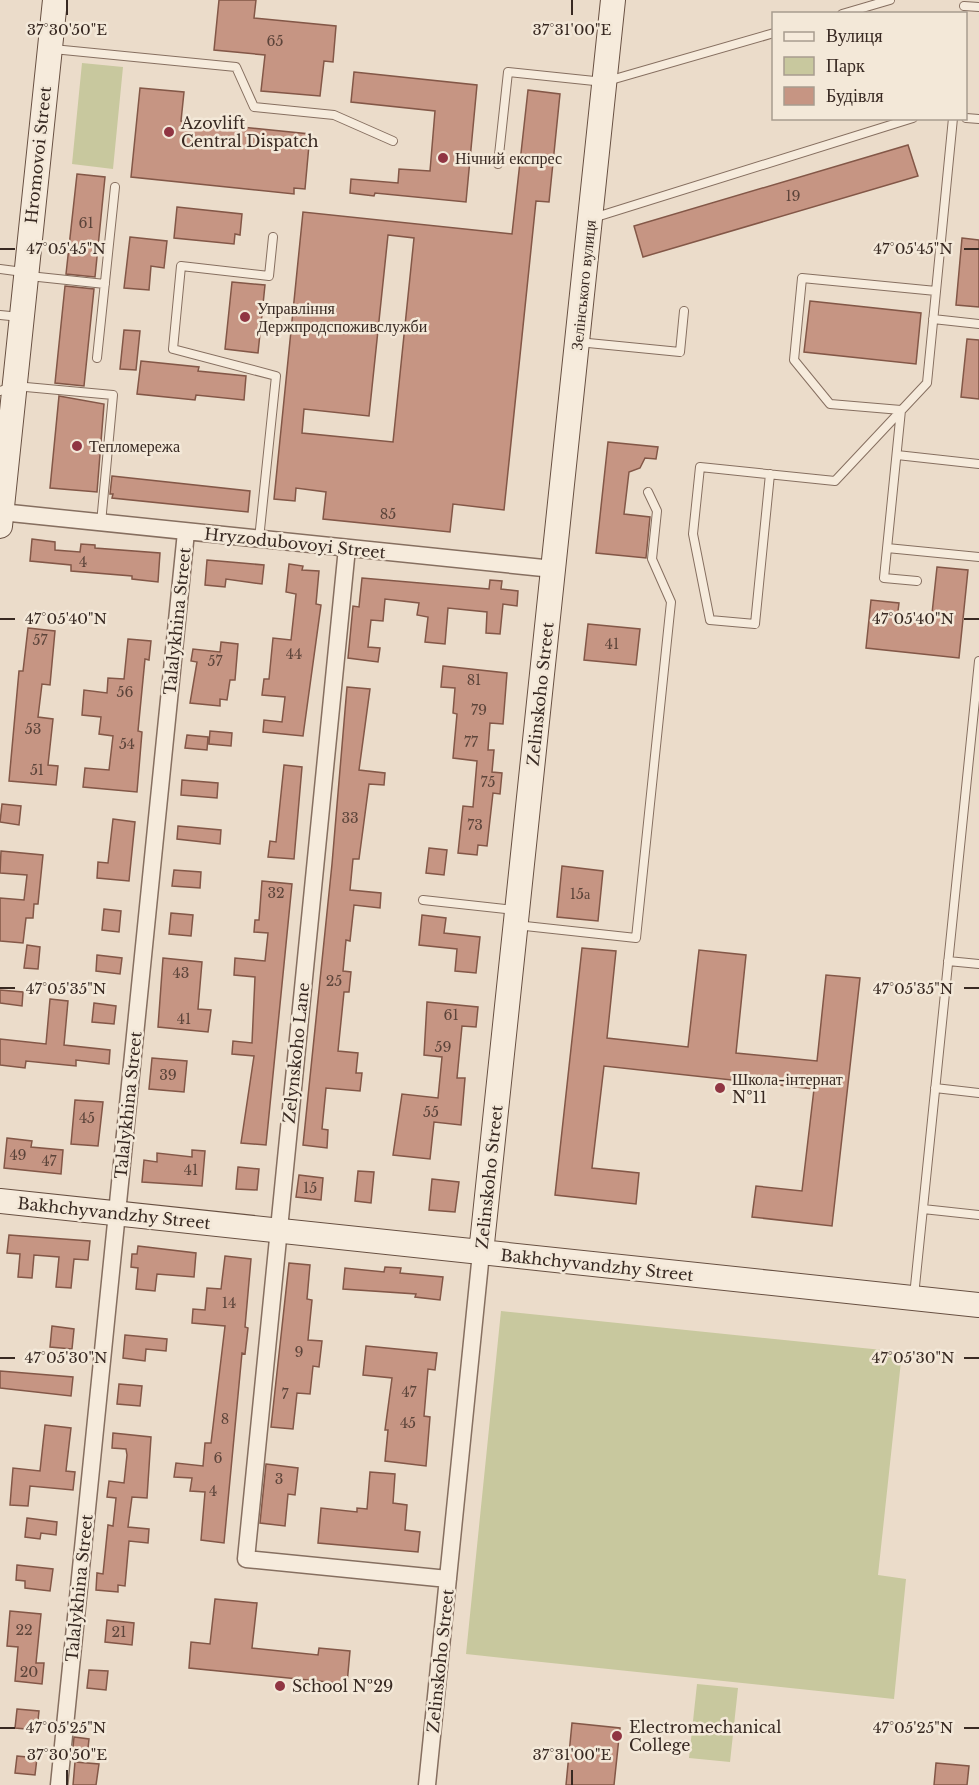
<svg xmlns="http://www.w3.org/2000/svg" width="979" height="1785" font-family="'Libre Baskerville',serif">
  <rect width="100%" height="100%" fill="#ebdcca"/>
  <path fill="#c8c89e" d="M82 63 123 67 113 169 72 164Z
    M501 1311 902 1352 878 1575 906 1579 894 1699 466 1654Z
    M697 1684 738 1688 730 1762 689 1758Z"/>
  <path fill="#c69583" stroke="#835747" stroke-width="1.5" fill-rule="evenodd" d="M219 0H256L254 18 336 26 333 62 324 61 320 96 261 91 265 55 214 50Z
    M354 72 477 85 466 202 375 193 374 196 350 193 351 179 398 183 399 169 430 171 435 111 351 102Z
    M140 88 184 92 181 121 310 134 305 189 294 188V194L131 177Z
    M528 90 560 94 549 202 536 201 504 510 453 504 450 532 323 519 326 492 296 488 295 501 274 499 303 212 512 234ZM388 235 414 238 393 442 302 433 304 409 369 416Z
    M908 145 918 176 643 257 634 226Z
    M77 174 105 177 95 277 66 274Z
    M177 207 242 214 240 235 235 234 234 244 174 238Z
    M130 237 167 241 164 268 151 266 149 290 124 288Z
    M962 238 979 240V307L956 305Z
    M232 282 265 285 258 353 225 349Z
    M65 286 94 289 84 386 55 383Z
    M810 301 921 313 916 364 804 352Z
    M124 330 140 331 136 370 120 369Z
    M967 339 979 340V399L961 397Z
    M141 361 199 367 198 371 246 376 244 400 196 395 195 400 137 394Z
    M59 396 104 404 97 492 50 488Z
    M608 442 658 447 656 459 645 458 640 468 629 472 624 514 650 517 646 558 596 553Z
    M112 476 250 491 248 512 112 498 113 494H110Z
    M32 539 55 542V550L80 552 81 544 95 545V548L160 553 158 582 132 579V576L71 571V565L30 561Z
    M207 560 264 565 262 584 226 579 225 587 205 585Z
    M289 564 303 566 302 570 319 571 316 604 321 605 303 736 263 732 264 720 282 722 285 697 262 695 264 679H269L273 638 291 640 296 594 286 592Z
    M937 567 968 570 959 658 866 648 871 600 899 603 897 619 931 623Z
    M362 578 489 589 490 580 502 581 501 589 518 591 517 606 503 604 500 634 486 633 487 612 448 608 445 644 425 642 428 617 417 615 419 603 385 599 383 621 371 620 368 647 380 648 378 662 348 658 353 606 359 607Z
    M588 624 640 629 636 665 584 660Z
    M28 628 55 631 50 685 42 684 38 717 53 719 48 765 58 766 56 785 9 781 19 671H23Z
    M128 639 151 641 149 660 145 659 138 731 142 732 137 792 83 787 85 768 109 770 113 736 99 734 101 717 82 715 84 690 107 693 108 678 124 679Z
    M221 642 238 644 235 680H230L227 700 220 699V706L190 703 197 662 191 661 193 649 220 652Z
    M443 666 507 673 503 724 490 723 488 750H494L492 772 502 773 500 794 493 793 487 846 478 845 477 855 458 853 463 806 473 807 477 761 453 758 457 714 453 713 455 688 441 687Z
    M347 687 370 689 359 770 385 773 384 785 369 784 359 859H353L350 890 381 893 380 908 354 905 350 941 346 940 343 971 351 972 349 992H344L338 1051 358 1053 356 1073H362L360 1091 326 1088 322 1129 328 1130 327 1148 303 1145 332 864Z
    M210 731 232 733 231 746 209 744Z
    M187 735 208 737 207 750 185 748Z
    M284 765 302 767 294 859 268 857 270 841 276 842Z
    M182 780 218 783 217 798 181 795Z
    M2 804 21 806 19 825 0 822Z
    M113 819 135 822 129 881 97 878 98 862 108 863Z
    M178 826 221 830 220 844 177 839Z
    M429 848 447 850 444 875 426 873Z
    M1 851 43 855 38 904H34L33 918H26L23 943 0 941V898L24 900 27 875 0 873Z
    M562 866 603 871 598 921 557 917Z
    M174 870 201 872 200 888 172 886Z
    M262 881 292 884 266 1145 241 1143 254 1056 232 1054 233 1041 252 1043 255 977 234 975 235 958 265 961 268 933 254 932 255 920H259Z
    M104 909 121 911 119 932 102 930Z
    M171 913 193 915 191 936 169 934Z
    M422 915 446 918 444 933 480 937 476 973 455 971 457 949 419 945Z
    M27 945 40 947 38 969 24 968Z
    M582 948 616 951 607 1038 688 1047 699 950 746 955 736 1053 817 1061 826 975 860 978 832 1226 752 1217 756 1186 802 1191 814 1089 604 1066 592 1168 639 1173 636 1204 555 1195Z
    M97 955 122 958 120 974 96 971Z
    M163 958 202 962 198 1009 211 1010 208 1032 158 1027Z
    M0 990 23 992 22 1006 0 1003Z
    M50 999 68 1001 64 1045 110 1050 109 1064 76 1060V1066L26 1061 25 1068 0 1065V1039L46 1044Z
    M427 1002 478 1007 476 1027 462 1026 457 1078H465L461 1125 434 1122 430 1159 393 1155 402 1094 438 1098 442 1057 424 1055Z
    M94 1003 116 1006 114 1024 92 1022Z
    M152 1058 187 1061 184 1092 149 1089Z
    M75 1100 103 1102 98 1146 71 1144Z
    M7 1138 32 1141 31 1147 63 1150 61 1174 4 1168Z
    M192 1150 205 1151 202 1186 142 1182 144 1160 157 1162V1153L192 1157Z
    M238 1167 259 1169 257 1190 236 1189Z
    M358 1171 374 1172 371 1203 355 1201Z
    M299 1175 323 1178 321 1200 296 1197Z
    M432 1179 459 1182 455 1212 429 1210Z
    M9 1235 90 1241 88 1260 74 1259 71 1288 56 1287 59 1257 34 1255 32 1278 18 1277 20 1254 7 1253Z
    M138 1246 196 1253 194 1277 157 1274 155 1291 136 1289 138 1268 131 1267 132 1254H137Z
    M225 1256 251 1259 245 1327 248 1328 245 1354 242 1353 224 1543 201 1540 205 1492 190 1491 192 1478 174 1477 176 1463 203 1466 205 1443H211L225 1326 192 1323 193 1309 205 1310 207 1288 221 1289Z
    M289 1263 310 1265 307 1299 312 1300 308 1340 322 1341 319 1367 313 1366 310 1394 297 1393 293 1429 271 1427Z
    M385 1267 401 1268 400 1273 443 1277 440 1300 415 1297 416 1294 343 1289 345 1268 384 1272Z
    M52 1326 74 1329 72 1349 50 1347Z
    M125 1335 167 1339 166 1351 146 1349 145 1361 123 1358Z
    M366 1346 437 1353 435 1370 428 1369 424 1416 430 1417 426 1466 385 1461 388 1430H385L392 1378 363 1375Z
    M0 1371 73 1377 71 1396 0 1388Z
    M119 1384 142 1386 140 1406 117 1404Z
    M45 1425 71 1428 66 1471 75 1472 73 1490 30 1486 28 1506 10 1505 13 1468 40 1471Z
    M113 1433 151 1437 147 1498 132 1497 128 1527 149 1529 148 1543 129 1541 125 1586 118 1585V1592L96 1590 97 1573 103 1574 108 1525 113 1526 116 1498 107 1497 109 1481 124 1483 127 1455 126 1449 112 1448Z
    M266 1464 298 1468 295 1495 288 1494 285 1526 260 1523Z
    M370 1472 395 1474 393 1503 407 1505 405 1530 420 1532 418 1552 318 1543 321 1508 357 1512V1508L367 1509Z
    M27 1518 57 1522 56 1535 41 1533 40 1539 25 1537Z
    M17 1565 53 1569 50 1591 25 1588V1581L16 1580Z
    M215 1599 257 1603 252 1648 318 1655 319 1648 350 1651 347 1684 189 1668 191 1642 210 1644Z
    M10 1611 41 1614 36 1663H44L42 1684 15 1681 18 1647 7 1646Z
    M107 1620 134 1623 132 1645 105 1642Z
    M89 1670 108 1671 106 1690 87 1688Z
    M17 1709 39 1711 37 1730 15 1728Z
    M572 1723 620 1728 614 1785H566Z
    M74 1737 89 1739 87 1758 72 1757Z
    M17 1756 37 1758 35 1775 15 1773Z
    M75 1762 99 1764 96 1785H73Z
    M936 1763 969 1766 967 1785H934Z"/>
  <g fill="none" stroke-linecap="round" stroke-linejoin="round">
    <g stroke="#866f60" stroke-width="10">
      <path id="lane" d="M964 6 979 7
        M842 14 890 0
        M53 49 236 67 254 107 334 115 393 141
        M966 118 979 119
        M498 164 508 72 604 82 774 33
        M593 218 913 118
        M0 269 23 272
        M29 276 105 284
        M0 315 20 317
        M933 319 979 324
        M578 342 680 352 684 311
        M97 358 115 187
        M0 391 15 386 113 395 101 523
        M897 455 979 464
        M770 474 755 624 710 620 693 534 700 467 835 481 927 383 953 118
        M259 539 276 376 173 349 181 266 269 276 273 237
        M887 548 979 557
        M917 581 884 578 901 410 830 404 794 360 802 278 936 291
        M423 900 515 910
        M516 925 636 938 671 602 652 559 657 511 648 492
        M948 961 979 964
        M935 1088 979 1093
        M923 1209 979 1215
        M914 1296 979 661"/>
    </g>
    <g stroke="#866f60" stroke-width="19">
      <path id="street" d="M1 512 553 569
        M347 548 246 1559 448 1579
        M59 1785 186 532
        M427 1785 481 1253"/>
    </g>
    <g stroke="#685042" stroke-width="26">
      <path id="secondary" d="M0 526 55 0
        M0 1201 979 1305
        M481 1253 613 0"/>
    </g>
    <use href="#lane" stroke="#f6ebdc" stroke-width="8"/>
    <use href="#street" stroke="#f6ebdc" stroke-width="16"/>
    <use href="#secondary" stroke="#f6ebdc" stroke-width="24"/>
  </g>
  <path fill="none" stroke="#382922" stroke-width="2" d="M67 0V15M572 0V15M0 249H15M964 249H979M0 619H15M964 619H979M0 988H15M964 988H979M0 1358H15M964 1358H979M0 1728H15M964 1728H979M67 1770V1785M572 1770V1785"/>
  <g fill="#903542" stroke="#f3e8d8" stroke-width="2">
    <circle cx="169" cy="132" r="6"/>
    <circle cx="443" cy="158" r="6"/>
    <circle cx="245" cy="317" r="6"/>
    <circle cx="77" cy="446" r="6"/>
    <circle cx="720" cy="1088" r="6"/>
    <circle cx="280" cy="1686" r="6"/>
    <circle cx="617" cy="1736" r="6"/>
  </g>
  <g text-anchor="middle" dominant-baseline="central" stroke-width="5" stroke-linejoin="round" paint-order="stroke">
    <g font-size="14" fill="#5c443a">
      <text x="275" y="41">65</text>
      <text x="793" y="196">19</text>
      <text x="86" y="223">61</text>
      <text x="388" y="514">85</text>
      <text x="83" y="562">4</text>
      <text x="40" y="640">57</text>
      <text x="612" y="644">41</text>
      <text x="294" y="654">44</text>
      <text x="215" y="661">57</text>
      <text x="474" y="680">81</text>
      <text x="125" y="692">56</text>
      <text x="479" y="710">79</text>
      <text x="33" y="729">53</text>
      <text x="471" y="742">77</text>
      <text x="127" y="744">54</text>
      <text x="37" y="770">51</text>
      <text x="488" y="782">75</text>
      <text x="350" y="818">33</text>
      <text x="475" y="825">73</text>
      <text x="276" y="893">32</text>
      <text x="580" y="894">15а</text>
      <text x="181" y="973">43</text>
      <text x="334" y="981">25</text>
      <text x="451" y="1015">61</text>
      <text x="184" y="1019">41</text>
      <text x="443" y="1047">59</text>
      <text x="168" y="1075">39</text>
      <text x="431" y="1112">55</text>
      <text x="87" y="1118">45</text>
      <text x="18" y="1155">49</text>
      <text x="49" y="1161">47</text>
      <text x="191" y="1170">41</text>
      <text x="310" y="1188">15</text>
      <text x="229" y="1303">14</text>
      <text x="299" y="1352">9</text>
      <text x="409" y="1392">47</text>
      <text x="285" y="1394">7</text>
      <text x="225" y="1419">8</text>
      <text x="408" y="1423">45</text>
      <text x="218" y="1458">6</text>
      <text x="279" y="1479">3</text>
      <text x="213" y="1491">4</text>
      <text x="24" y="1630">22</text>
      <text x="119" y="1632">21</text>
      <text x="29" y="1672">20</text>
    </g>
    <g font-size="16" fill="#382922" stroke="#f3e8d8" text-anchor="start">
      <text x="181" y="123">Azovlift<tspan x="181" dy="18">Central Dispatch</tspan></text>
      <text x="455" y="158">Нічний експрес</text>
      <text x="257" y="308">Управління<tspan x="257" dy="18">Держпродспоживслужби</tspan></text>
      <text x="89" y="446">Тепломережа</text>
      <text x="732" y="1079">Школа-інтернат<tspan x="732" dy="18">№11</tspan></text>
      <text x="292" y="1686">School №29</text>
      <text x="629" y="1727">Electromechanical<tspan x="629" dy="18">College</tspan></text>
    </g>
    <g font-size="16" fill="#382922" stroke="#f3e8d8">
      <text transform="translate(38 155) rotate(-84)">Hromovoi Street</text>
      <text transform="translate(583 285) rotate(-84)">Зелінського вулиця</text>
      <text transform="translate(295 543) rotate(6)">Hryzodubovoyi Street</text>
      <text transform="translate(177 621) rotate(-84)">Talalykhina Street</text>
      <text transform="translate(540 694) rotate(-84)">Zelinskoho Street</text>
      <text transform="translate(296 1053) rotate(-84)">Zelynskoho Lane</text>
      <text transform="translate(128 1105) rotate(-84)">Talalykhina Street</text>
      <text transform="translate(489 1177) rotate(-84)">Zelinskoho Street</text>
      <text transform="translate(114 1213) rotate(6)">Bakhchyvandzhy Street</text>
      <text transform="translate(597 1265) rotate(6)">Bakhchyvandzhy Street</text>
      <text transform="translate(79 1588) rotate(-84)">Talalykhina Street</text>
      <text transform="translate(440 1661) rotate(-84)">Zelinskoho Street</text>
    </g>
  </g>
  <g font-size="15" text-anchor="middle" fill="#382922" stroke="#f3e8d8" stroke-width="5" stroke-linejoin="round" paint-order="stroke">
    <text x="67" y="35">37°30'50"E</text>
    <text x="572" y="35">37°31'00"E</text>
    <text x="66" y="254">47°05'45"N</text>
    <text x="913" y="254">47°05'45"N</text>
    <text x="66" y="624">47°05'40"N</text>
    <text x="913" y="624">47°05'40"N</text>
    <text x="66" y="994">47°05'35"N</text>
    <text x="913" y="994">47°05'35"N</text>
    <text x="66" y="1363">47°05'30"N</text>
    <text x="913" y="1363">47°05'30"N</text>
    <text x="66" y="1733">47°05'25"N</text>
    <text x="913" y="1733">47°05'25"N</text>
    <text x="67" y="1760">37°30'50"E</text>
    <text x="572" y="1760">37°31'00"E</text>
  </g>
  <rect x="772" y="12" width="195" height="108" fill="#f3e8d8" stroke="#a89c8f" stroke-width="1.5"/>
  <rect x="784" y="32" width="30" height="9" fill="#f6ebdc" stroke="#a89c8f" stroke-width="1.5"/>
  <text x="826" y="42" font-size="18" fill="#382922">Вулиця</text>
  <rect x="784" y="57" width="30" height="18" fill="#c8c89e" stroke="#a89c8f" stroke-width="1.5"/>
  <text x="826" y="72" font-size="18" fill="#382922">Парк</text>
  <rect x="784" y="87" width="30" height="18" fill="#c69583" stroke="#a89c8f" stroke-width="1.5"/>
  <text x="826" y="102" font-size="18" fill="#382922">Будівля</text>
</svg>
